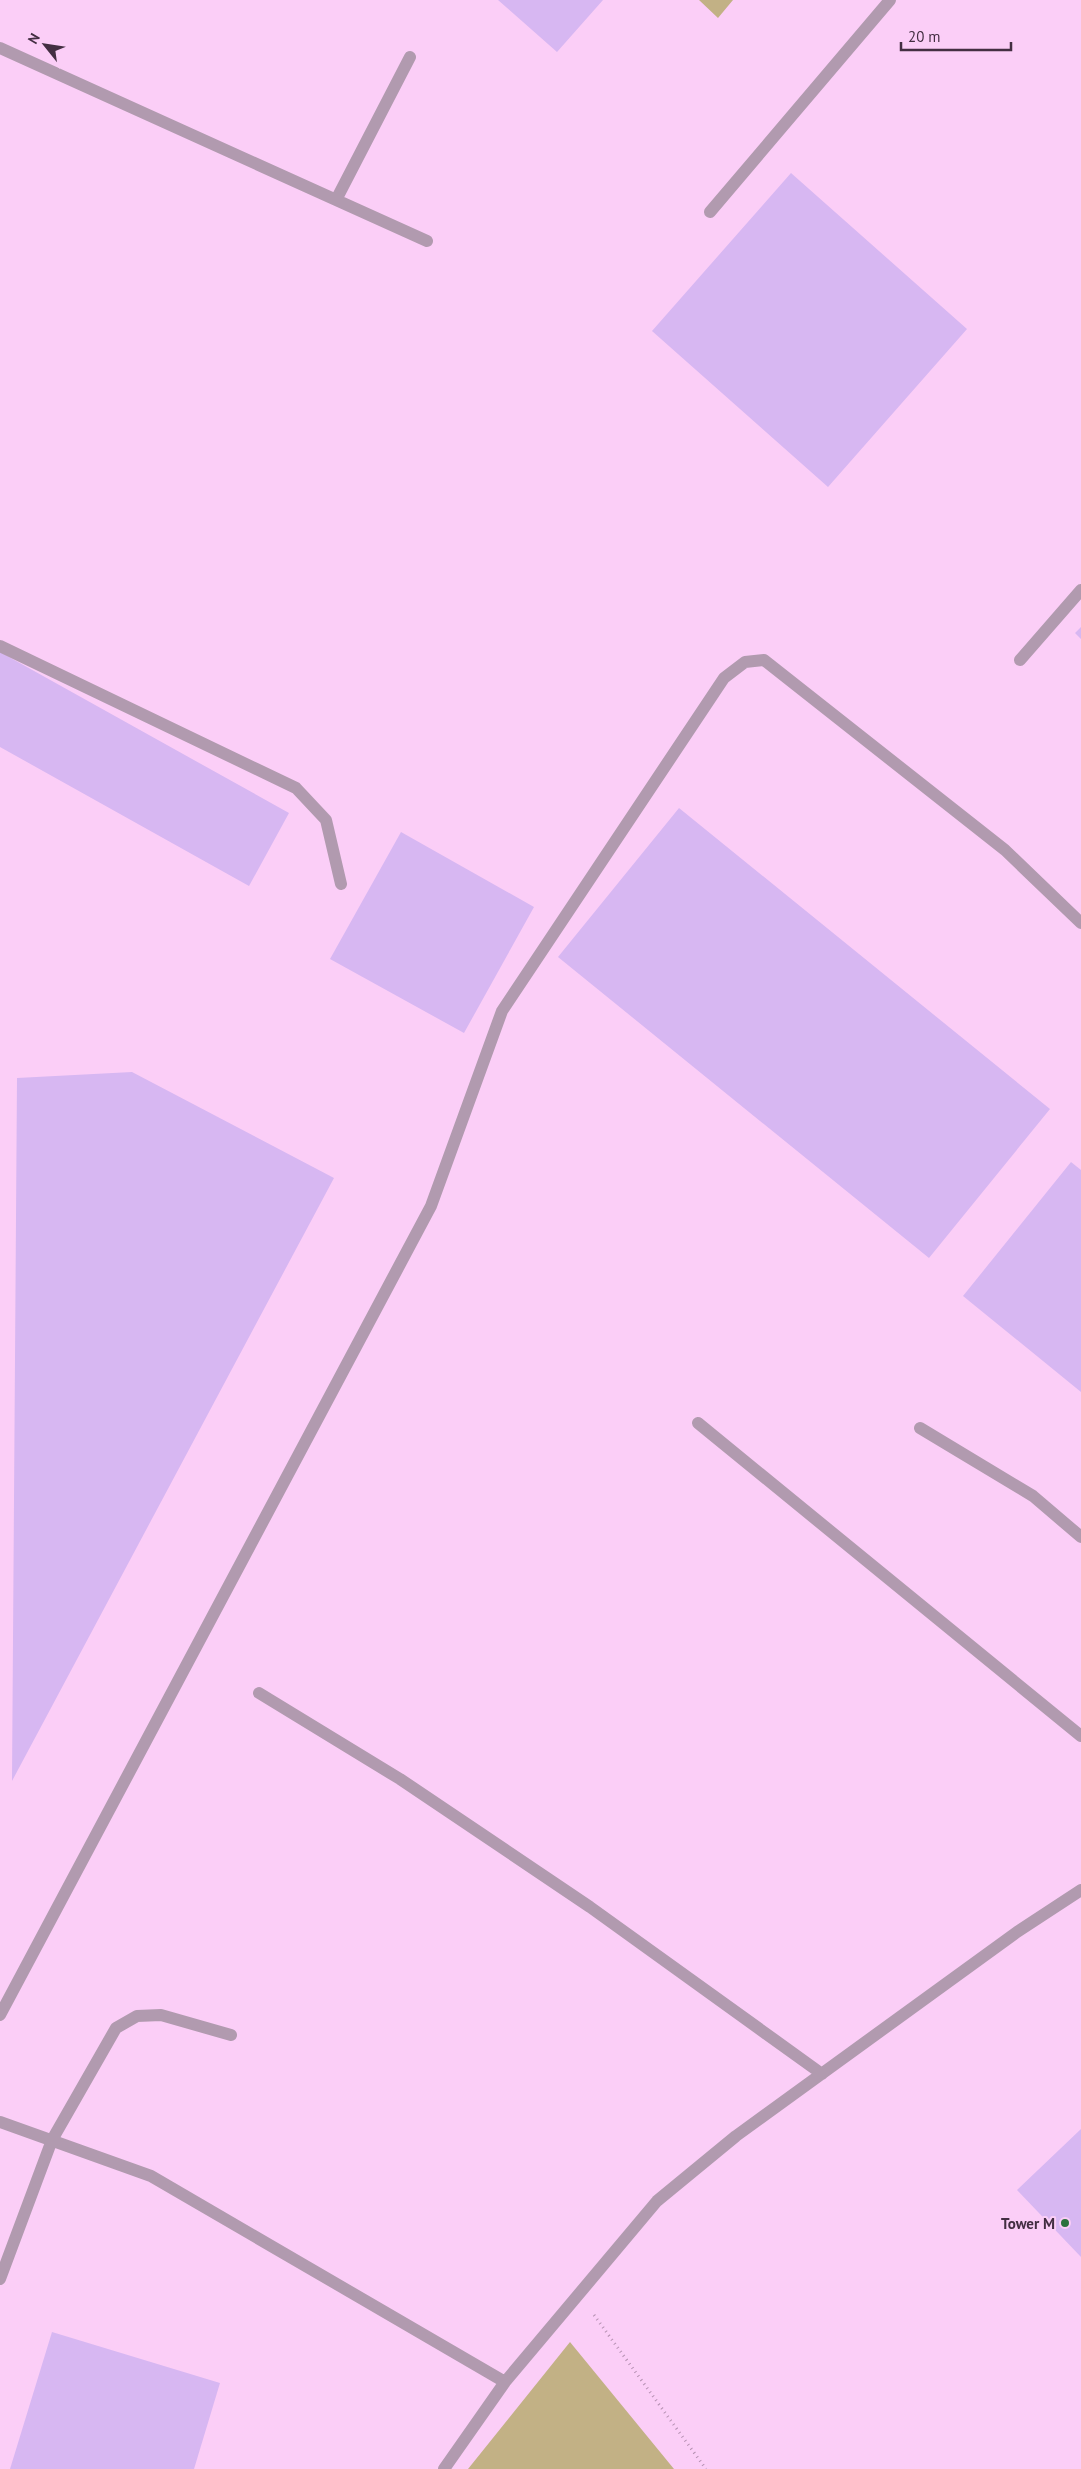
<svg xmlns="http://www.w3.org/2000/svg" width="1081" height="2469" font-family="'PT Sans',sans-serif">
  <rect width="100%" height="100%" fill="#fbcef7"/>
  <path fill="#c2b185" d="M699 0H733L718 18Z
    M570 2342 674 2469H468Z"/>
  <path fill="#d7b7f2" d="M498 0H603L557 52Z
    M791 173 967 329 828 487 652 331Z
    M1081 627V639L1075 633Z
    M0 652 289 813 249 886 0 747Z
    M679 808 1050 1109 929 1258 558 957Z
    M401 832 534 907 464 1033 330 959Z
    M132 1072 334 1178 12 1781 17 1078Z
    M1071 1162 1081 1170V1392L963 1296Z
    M1081 2129V2257L1017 2190Z
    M52 2332 220 2383 194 2469H10Z"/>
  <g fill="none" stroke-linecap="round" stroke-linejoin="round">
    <path stroke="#b591b2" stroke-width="3" stroke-dasharray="1 4" stroke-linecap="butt" d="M594 2315 706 2469"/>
    <path stroke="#b19aaf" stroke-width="12" d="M0 48 427 241
      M336 200 410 57
      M710 212 890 0
      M0 646 296 788 326 820 341 884
      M1020 660 1081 590
      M698 1423 1081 1736
      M920 1428 1033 1496 1081 1537
      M259 1693 400 1779 590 1907 822 2074
      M0 2015 431 1206 502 1011 724 678 745 662 764 660 1005 850 1081 923
      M0 2122 151 2176 505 2382
      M0 2279 52 2140 116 2028 137 2016 161 2015 231 2035
      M444 2469 505 2382 657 2201 736 2136 1017 1932 1081 1890"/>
  </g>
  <circle fill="#2c723d" stroke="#fbcef7" stroke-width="2" cx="1065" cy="2223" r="5"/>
  <g text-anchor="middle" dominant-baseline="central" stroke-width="4" stroke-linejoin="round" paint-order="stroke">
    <g font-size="15" font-weight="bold" fill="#432e42" stroke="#fbcef7" text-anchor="end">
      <text x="1055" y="2223">Tower M</text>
    </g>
  </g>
  <g transform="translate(45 45) rotate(300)" stroke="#fbcef7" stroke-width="4" paint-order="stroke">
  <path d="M0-4L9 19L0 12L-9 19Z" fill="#432e42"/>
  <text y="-8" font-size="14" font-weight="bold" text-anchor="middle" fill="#432e42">N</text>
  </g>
  <path d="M901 42v8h110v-8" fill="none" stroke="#432e42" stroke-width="2.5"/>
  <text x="908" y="42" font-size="15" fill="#432e42" stroke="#fbcef7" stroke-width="4" paint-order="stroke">20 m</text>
</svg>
